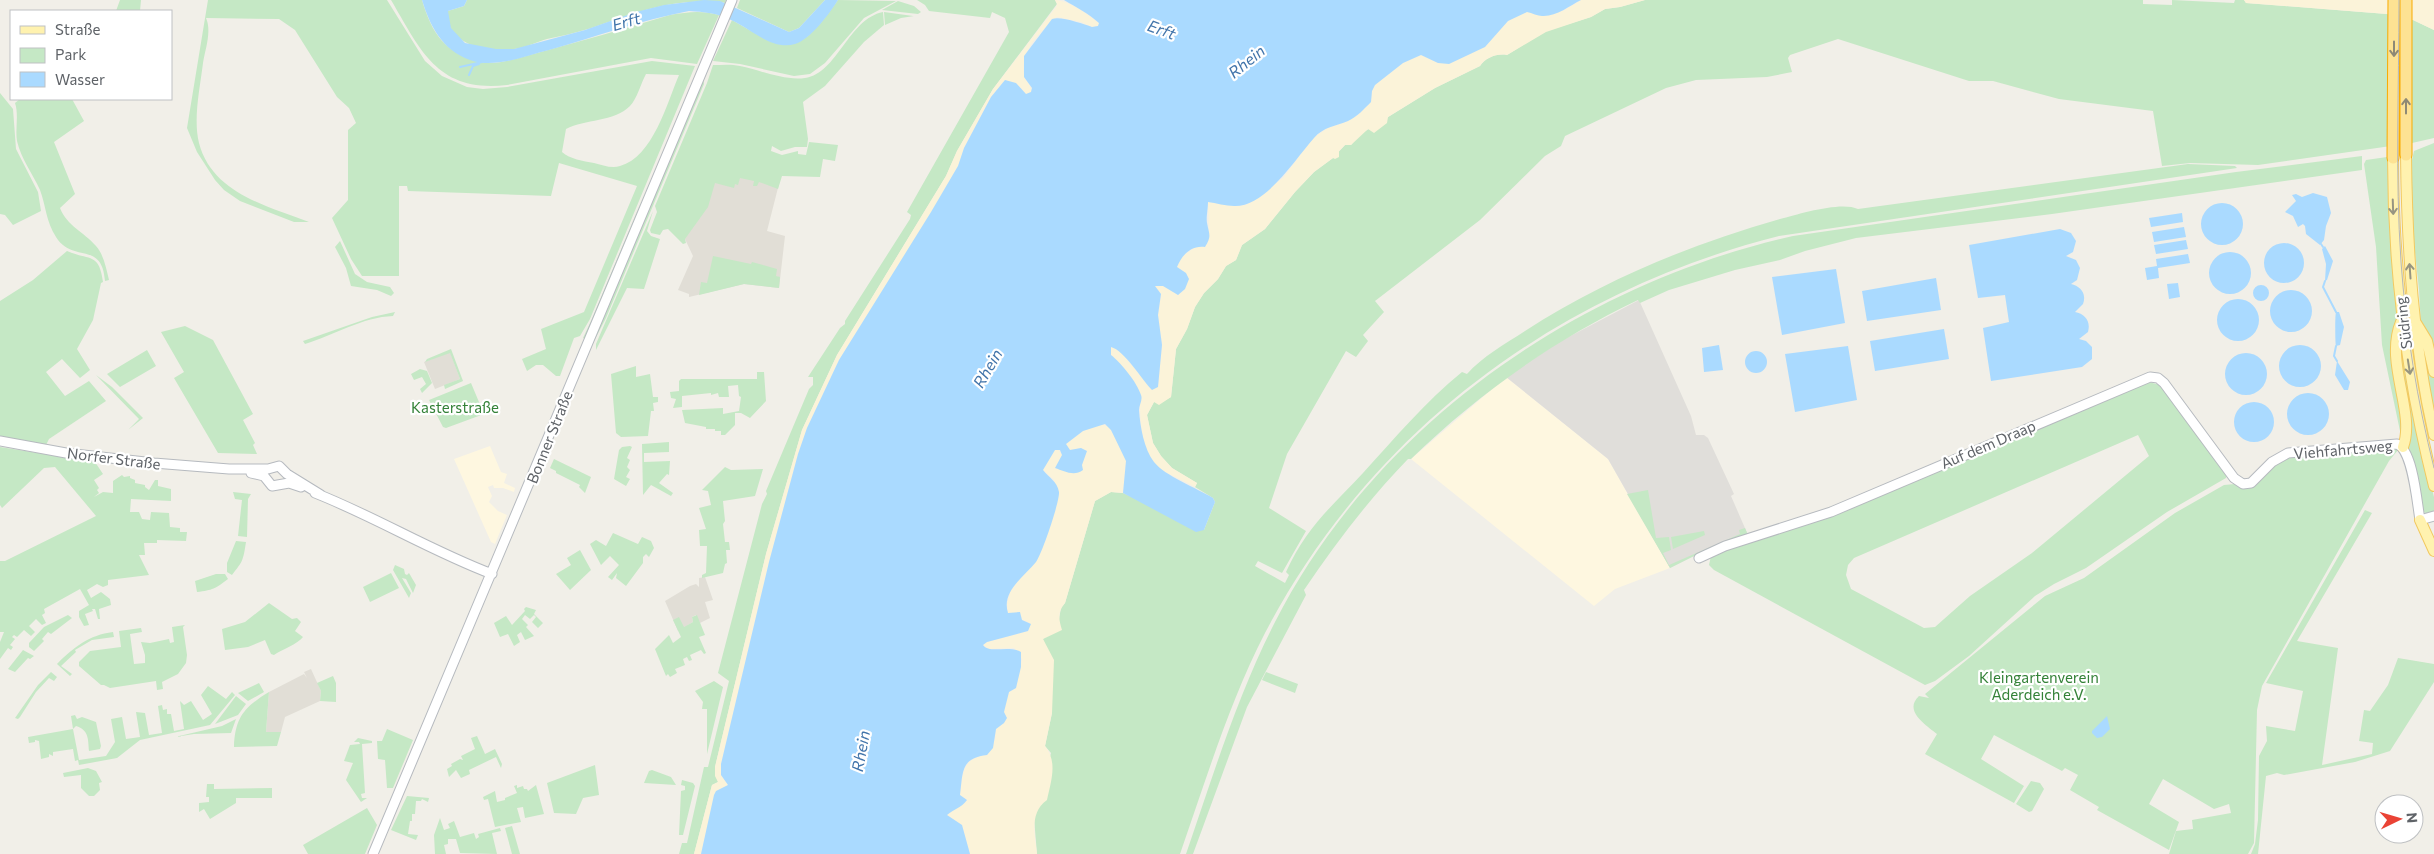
<svg xmlns="http://www.w3.org/2000/svg" width="2434" height="854" font-family="Commissioner,sans-serif">
  <rect width="100%" height="100%" fill="#f1efe8"/>
  <path fill="#fef7e0" d="M1506 377 1608 459 1670 568 1615 589 1594 606 1411 459Z
    M490 446 501 472 507 474 504 483 515 488 514 492 503 488H494L493 485 488 487 492 496 489 502 498 511 507 515 495 544 491 542 454 459Z"/>
  <path fill="#e0deda" d="M1639 300 1691 416 1696 435H1704L1708 438 1734 494 1731 496 1748 535 1706 550 1670 568 1608 459 1506 377 1559 342Z"/>
  <path fill="#e1ded6" d="M683 167 781 176 767 231 785 236 779 288 744 284 689 297V294L678 290 693 256 685 239Z
    M450 352 460 379 435 389 424 362Z
    M705 577 713 600 705 602 710 618 700 623 696 615 692 617 693 622 678 631 665 601 690 586 696 584 699 587V578Z
    M311 669 321 691 320 701 285 717 281 732H266L269 692 304 674 307 678 304 672Z"/>
  <path fill="#c5e8c5" fill-rule="evenodd" d="M120 0H141L140 11H116Z
    M208 0H387L425 61 442 76 467 87 483 89 507 87 652 61 695 66 590 319 580 336 574 338 560 376H556L543 365H536L527 371 522 359 546 349 541 329 584 312 637 186 559 163 551 196 408 191 407 186H399V276H362L351 259 332 218 348 200V130L356 123 349 108 337 97 295 30 279 19 206 18C212 31 205 50 203 63 200 88 193 119 199 143 212 193 267 206 309 222H294L240 201 224 190 215 180 197 152 187 128ZM646 74 679 75C667 103 653 157 620 166 612 169 602 165 594 163 583 161 570 159 562 152L566 129C585 119 614 122 630 106 637 99 641 83 646 74Z
    M391 0H422C432 34 445 53 481 62 497 66 521 57 537 53 582 41 626 28 670 15 687 12 702 10 719 15L697 64 651 58 507 85C438 93 421 51 391 0Z
    M467 0H726L725 3C714 0 702 2 691 2 654 4 622 18 588 29 575 33 561 36 547 39 536 42 525 48 514 49 489 53 444 45 448 11L464 6Z
    M740 0H825L799 28 789 32 737 8Z
    M838 0 896 1 864 18 825 63 810 74 794 76 740 64 713 61 732 20C788 53 798 57 838 0Z
    M917 0H1055L1057 4 993 89 957 151 946 176 837 355 802 430 766 554 715 767 718 782 712 785 694 854H679L682 843H687L704 767H708L729 681 718 673 762 504 767 494 766 491 809 389 813 385V377H808L840 328 845 324V321L910 219 911 215 907 212 1009 32 1005 18 992 12 990 18 929 11 925 5Z
    M1645 0H2143V4L2172 5V0L2234 3 2235 0H2244L2246 3 2387 14 2413 20 2434 30V138L2412 143 2258 165 2190 163 2162 166 2153 111 2059 99 1993 81H1969L1838 39 1790 55 1788 58 1792 72 1767 77 1696 80 1666 88 1565 136 1561 146 1545 156 1480 220 1375 301 1384 312 1363 335 1368 341 1356 357 1346 351 1287 454 1269 508 1306 531 1282 573 1258 561 1255 566 1285 583 1289 575 1286 572C1306 528 1331 507 1363 473 1395 438 1425 402 1462 372L1467 374C1482 357 1505 344 1525 331 1604 280 1689 245 1780 219 1799 214 1841 201 1858 209L2188 164 2235 166 2237 168 1779 236C1558 292 1371 430 1265 633 1229 703 1206 780 1180 854H1037L1034 818 1051 753 1045 746 1052 713 1043 639 1059 619 1061 608 1065 603 1095 501 1111 492 1123 493 1204 530 1215 502 1213 498 1195 487 1197 483 1172 468 1161 456 1153 443 1147 415 1154 402H1162L1171 397 1176 349 1187 329 1195 307 1204 293 1218 279 1226 266 1236 260 1242 245 1265 229 1295 192 1314 172 1333 158 1345 145H1351L1359 135 1435 88 1480 66C1485 58 1497 53 1507 55L1546 31 1591 17 1605 9 1620 7Z
    M898 1 914 6 921 12 918 14 882 10Z
    M883 12 884 25 864 42 825 86 803 102 808 139 807 147H795L781 151 772 146 771 151 782 155 798 151V154L806 155 809 142 838 145 835 161 823 159 820 177 782 176 778 189 759 182 757 186H753L754 181 740 178 738 185 735 184 734 188 715 183 708 207 685 239 686 243 683 244 668 229 663 230 660 235 651 233 650 230 657 212 655 206 707 83 713 65C722 65 731 64 740 66 760 70 784 81 805 78 838 73 848 19 883 12Z
    M884 12 913 16H914L901 18 885 25Z
    M703 78 704 84 606 318 593 343 591 342Z
    M0 93 13 109 16 149 38 192 41 211 13 225 5 215 0 214Z
    M20 99H72L84 121 54 142 75 194 60 208C67 226 84 232 96 246 104 255 106 268 109 280L105 281C102 240 73 264 56 237 46 222 46 206 40 190 33 174 21 159 17 141 15 129 19 115 15 103Z
    M2434 143V420L2422 345 2419 290 2412 224 2411 164 2414 151Z
    M2362 156V170L2052 214 1856 238 1805 251 1780 260 1735 270 1669 290 1640 303 1638 300C1554 340 1478 394 1411 459H1408C1369 499 1336 543 1304 590L1306 595 1247 707 1193 854H1186C1213 776 1237 696 1275 622 1376 424 1579 284 1793 236L2236 172Z
    M2387 157 2422 450 2434 497V512L2428 514 2423 512 2408 444 2400 431 2382 345 2376 247 2364 164 2366 160Z
    M649 183 585 339 583 338 591 321Z
    M653 211 647 231 651 236 660 239 644 289 627 288 596 350V344Z
    M340 241 355 274 367 282 390 287 394 293 391 296 377 290 351 286 346 268 335 247Z
    M67 251C90 261 99 252 103 282L101 283 93 320 77 349 90 370 80 378 62 359 46 372 65 396 89 381 106 401 49 439 46 445 0 436V301L33 280Z
    M713 256 751 264 752 262 777 269 776 276 780 277 779 288 744 284 699 295 701 282 707 283Z
    M395 312 393 316C363 317 334 335 305 344L303 341 372 317Z
    M185 326 213 340 253 414 243 420 255 443 253 445 257 454 218 453 174 378 184 372 161 332Z
    M451 349 463 381 445 389 444 385 460 379 450 353 425 362 427 359Z
    M147 350 156 366 120 387 107 374Z
    M636 366V377L650 374 653 397H658V402L653 403 654 411H651L648 436 621 437 616 433 611 374Z
    M420 369 427 371 432 383 422 393 420 389 426 384 422 377 414 380 411 374Z
    M757 372H764L766 401 750 418 741 413H735V425L725 435H721V431H715V429H706V427L685 423 682 410 723 408V414L739 411 741 397 739 396 738 385 728 386 729 397H719L718 393 711 395V393L682 396V407L673 408 676 399 671 398 670 392 679 391V381L681 379H757Z
    M96 375 112 387 143 418 128 430 139 419Z
    M2145 381 2160 385 2227 474 2226 478 2167 512 2086 568 2054 584 2035 596 1969 656 1935 681 1925 685 1714 570 1709 565 1711 556ZM2138 435 2149 456 2032 553 1970 596 1935 627 1924 628 1851 589 1846 575 1848 565 1854 558Z
    M471 383 484 414 446 428 443 427 429 400Z
    M669 442V452L644 453V462L670 461 669 475 667 474 659 483 673 493 671 496 651 485 643 495 642 444Z
    M630 446 632 447 627 458 630 460 627 467 630 470 626 477 630 479 626 486 614 479 619 450 622 447Z
    M0 447 95 462 103 474 94 480 99 488 97 490 99 493 94 497 103 492 113 493V481L122 475 124 477 130 476V478L135 480V483L145 485V487L149 490 155 480H158V486L171 489V501L131 499 130 512H139L142 519 150 520 151 512 169 513 170 527 180 528V532H187L186 541 157 540V543H144L145 555H139L149 575 108 580V585L103 587 97 584 87 590 91 598 101 592 110 599 111 605 99 609 100 619H98L95 609H92L93 611 85 614 89 625 84 626 79 617V611L89 605 80 589 44 609 45 613 42 615 46 623 42 625 36 619 29 626 35 632 31 636 24 630 17 637 14 635 12 637 15 639 10 645 13 647 11 650 8 648 0 659V642L4 632H0V561H5L96 516 55 467 44 468 2 508 0 505Z
    M2397 448 2398 450 2389 461 2262 686 2257 710 2254 843 2248 854H2169L2176 831 2193 829 2192 820 2231 813 2229 804 2214 809 2163 779 2149 804 2179 822 2169 850 2097 810 2099 807 2070 790 2078 775 2065 768 2062 771 1994 735 1981 759 2024 786 2014 803 1925 754 1937 734C1926 725 1903 711 1919 696L1929 698 1925 694 2045 596 2084 578 2175 513 2224 485 2235 484 2245 489 2251 488 2278 461 2292 455Z
    M554 459 591 477 585 493 579 487 580 485 556 473V471L550 468Z
    M725 467 731 470 763 469 755 496 723 501 725 521 723 524 725 542H729L730 550H726L727 563 725 564 723 573 702 578V575L706 573 707 546H700L699 530 706 529 699 508 711 505 708 491 702 490Z
    M1648 490 1656 538 1669 537 1671 550 1663 553 1669 565 1740 534 1739 530 1745 528 1748 535 1706 550 1670 568 1627 494Z
    M233 492 251 494 248 499 247 537 238 536 242 500 235 499Z
    M2365 510 2372 513 2297 641 2338 648 2322 765 2372 754 2373 743 2359 741 2364 710 2370 711 2388 685 2398 658 2434 664V682L2390 751 2355 762 2284 775 2277 773 2266 776 2258 854H2251L2255 844 2258 820 2259 756 2267 741 2266 726 2295 731 2303 691 2266 683Z
    M1704 531 1705 535 1673 549 1671 537Z
    M613 533 638 544 642 537 651 541 654 548 649 557 646 554 643 557V563L626 586 616 578 617 573 612 580 608 577 619 565 610 556 601 565 590 544 596 540 606 546Z
    M236 541 246 542C243 561 243 561 232 575L227 572V563Z
    M580 550 591 570 570 590 556 574 571 565 567 558Z
    M395 565 404 569 405 574 407 575 409 573 416 585 413 593 406 579 402 578 411 593 409 598 393 570Z
    M391 573 399 588 370 602 363 587Z
    M216 574H225L228 579C215 589 213 590 197 592L195 581Z
    M269 603 292 619 297 618 301 622 295 631 303 637C298 644 281 650 274 655L271 654 265 640 248 647 225 650 222 629 245 622Z
    M526 607 536 610 534 614 543 623 538 628 532 622 536 617 534 615 530 619 525 615 522 619 528 625 526 627 534 636 525 640 521 632 517 635 520 642 514 646 508 634 500 637 494 623 506 616 512 625 525 611 524 609Z
    M68 615 72 618 51 634 48 632 42 639 44 641 34 651 29 647V643L44 627Z
    M697 615 705 635 699 637 706 653 704 654 701 650 690 655 692 660 689 661 687 657 683 659 685 665 675 669 677 673 670 677 668 674 666 676 655 649 669 635 673 643 681 637 673 620 679 617 684 627 693 622 692 617Z
    M185 625 183 627 187 655 186 663 178 674 162 682 163 689 157 690 156 681 110 688 104 685H101L79 666V662L90 651 121 647 119 631 141 628 142 632 130 634 134 664 145 663V655L141 642 150 643 169 639 170 643 174 642 172 627Z
    M113 632 114 637 92 640 75 650 76 652 61 666 72 674 70 676 57 664C74 647 89 635 113 632Z
    M23 650 34 656 30 659 28 658 15 672 8 669Z
    M51 672 57 677 54 681 49 678 36 692 20 717 18 719 15 718 38 685Z
    M1266 672 1298 684 1295 693 1262 680Z
    M333 676 336 683V702L320 701 321 691 317 683Z
    M714 681 723 687 707 754V709H702L703 702 695 691Z
    M259 683 264 692 248 701 238 693Z
    M208 686 226 699 232 692 235 695 210 725 140 740 117 758 79 765 78 760 75 761 73 749 53 752V756L49 754V757L41 759 39 741 35 740V742L29 743 28 737 73 729 71 716 75 715 77 719 82 717 96 722 101 746 100 749 89 751C88 739 89 730 76 726L73 729 79 760 106 756 115 742 111 719 122 717 126 739 140 737 136 712 145 713 149 735 162 733 158 706 162 705 163 710 167 709V714H171L174 731 184 729 180 701 184 705 191 701 203 720 212 714 201 695Z
    M269 692 266 732H281L277 746 234 747C235 718 244 707 269 692Z
    M236 696 246 704 238 715 215 724Z
    M236 719 231 733 194 734 175 737 222 726Z
    M387 729 413 740 393 788H387L385 760 378 759 377 741H382Z
    M477 736 485 754 495 749 502 764 501 768 496 757 469 770 470 774 461 778 456 770 449 777 447 769 452 766 451 764 460 759 463 760 461 756 475 749 471 738Z
    M358 738 372 741V743L362 744 365 793 361 794 362 798H367L361 802 346 780 353 763 344 761 350 745 360 744 359 742H354Z
    M595 765 599 795 583 798 576 814 554 813 547 783Z
    M88 768 96 771 102 782 99 783 100 790 94 796H89L81 788V775L64 777 63 773Z
    M652 770 671 777 676 785 644 783 649 771Z
    M682 780 693 783 695 786 683 835H679L681 791 685 790V786L681 785Z
    M2031 781 2040 783 2044 789 2032 811 2029 812 2016 804Z
    M207 784H214V789L272 788V798H236V803L210 819 204 809 199 812V803L209 802V797H206Z
    M517 785V788L523 786 524 789H527L528 791 536 785 544 814 525 818 523 807 517 808 521 822 495 827 488 799 484 800 483 797 495 791 497 802 505 800V798L517 793 514 786Z
    M407 796 429 798 428 802 422 799 421 801H416L415 814H412V821H410L408 834 418 835 416 840 391 830Z
    M367 808 377 825 365 854H308L303 845Z
    M440 818 444 830 450 828 448 824 454 821 460 837 474 833 476 839 479 837 478 834 500 828 501 831 492 833 497 854 460 853 456 839H448V844L444 845 446 854H435L434 835Z
    M512 826 520 854H512L505 828Z"/>
  <path fill="#fbf3d9" d="M1055 0C1068 0 1089 15 1099 23L1098 26 1092 27 1081 22 1057 17C1038 34 1021 49 1024 75 1024 81 1032 84 1031 92L1026 94 1020 87 1005 80 991 97 964 148 958 166 932 212 839 360 807 428 798 454 769 562 721 764V775L728 785 715 793 701 854H694L712 785 718 782 715 776V767L766 554 802 430 837 355 946 176 957 151 993 89 1056 7 1057 4Z
    M1581 0H1645L1620 7 1605 9 1591 17 1546 32 1507 55C1497 53 1485 58 1480 66L1435 88 1388 117 1387 123 1374 133 1368 129 1351 145H1345L1339 151V157L1335 159 1333 158 1314 172 1295 192 1265 229 1242 245 1236 260 1226 266 1218 279 1204 293 1195 307 1187 329 1176 349 1171 397 1159 405 1154 402 1147 415 1153 443 1161 456 1172 468 1197 483 1195 487C1184 481 1173 476 1163 471 1139 458 1140 416 1140 394L1111 355V347L1118 349 1143 378 1158 385 1162 345 1158 315 1161 294 1155 286H1164L1178 295 1185 289 1186 273 1177 267 1180 258 1209 237 1208 202 1235 206 1246 205 1283 178 1313 138 1328 128 1346 122 1358 115 1371 102 1372 91 1375 85 1403 63 1421 55 1438 63 1485 47 1508 21 1526 11 1536 13 1563 11Z
    M2244 0H2434V30L2413 20 2387 14 2246 3Z
    M1101 424 1109 427 1121 447 1126 461 1123 493 1111 492 1095 501 1065 603C1057 612 1059 620 1062 630L1043 639 1054 660 1052 713 1045 746C1058 762 1051 781 1047 800 1029 813 1035 834 1037 854H970L962 825 947 815 967 800 960 795C963 774 961 758 987 755L995 739 996 729 1004 723V707L1009 692 1016 688 1022 659 1014 648 989 649 983 645 987 642 1028 631 1030 623 1008 613 1007 604 1010 592 1045 542 1058 497 1054 480 1043 470 1055 449H1058L1062 455 1082 465 1081 448 1070 450 1066 444 1083 431Z"/>
  <path fill="#aadaff" d="M422 0H467L464 6 448 11 451 28 465 43 496 49H514L585 30 636 12 664 5 704 0 720 1 789 32 799 28 825 0H838C830 13 810 40 795 44 772 51 750 28 731 20 717 13 704 12 689 11 642 20 595 37 549 50 525 56 494 69 470 60 442 50 430 26 422 0Z
    M1064 0H1581C1569 6 1556 17 1542 16 1538 16 1532 13 1527 12L1508 21 1485 47 1449 64 1438 63 1421 55 1403 63 1375 85 1372 91 1371 102C1364 109 1357 117 1348 121 1336 126 1323 127 1314 138 1295 159 1266 207 1234 206 1226 206 1216 203 1208 202 1208 208 1206 219 1207 223 1209 234 1212 236 1205 247 1191 245 1182 255 1177 267L1186 273 1189 279 1185 289 1178 295 1163 286H1155L1161 294 1158 315 1162 345 1158 387 1152 390C1143 381 1124 350 1111 347V355C1121 363 1137 382 1141 395 1143 400 1139 405 1139 410 1140 426 1144 449 1154 462 1165 476 1197 488 1213 498L1215 502 1204 530 1196 532 1123 493 1126 461 1111 430 1105 424 1083 431 1066 444 1070 450 1081 448 1087 451 1082 465 1083 470C1074 477 1064 471 1055 468L1062 455 1060 450H1055L1043 470C1049 478 1057 481 1059 492 1060 501 1042 554 1036 562 1024 577 1001 591 1008 613L1020 612 1022 620 1031 624 1028 631 987 642 983 645C989 654 1009 645 1021 652V667L1016 688 1009 692 1004 712 1007 718 1004 723 996 729 993 748 987 755C960 758 963 773 960 795L967 800C961 808 954 809 947 815L962 825 970 854H701L714 795 716 791 728 785 721 775V764L769 562 798 454 807 428 839 360 931 212 958 166 964 148 991 97 1005 80 1016 83 1026 94 1031 92 1032 88 1024 77V56L1052 19C1061 16 1083 24 1092 27L1098 26 1099 23C1089 14 1076 7 1064 0Z
    M2313 193 2327 197 2331 213 2326 226 2324 240 2320 245 2306 234 2305 226 2303 224 2298 227 2293 216 2285 212 2296 201 2292 195 2296 194 2302 197Z
    M2201 224a21 21 0 1 1 42 0a21 21 0 1 1-42 0Z
    M2182 213 2183 222 2151 227 2149 218Z
    M2184 227 2186 237 2154 242 2152 232Z
    M2060 229 2071 233 2076 241 2073 252 2066 256 2076 260 2080 268 2077 280 2071 284C2080 286 2087 293 2083 304L2075 312C2085 314 2091 321 2088 332L2079 339 2086 341 2092 347V359L2082 367 1991 381 1983 328 2009 322 2005 295 1978 298 1969 245Z
    M2186 240 2188 249 2156 254 2154 245Z
    M2264 263a20 20 0 1 1 40 0a20 20 0 1 1-40 0Z
    M2325 246 2333 261 2327 280 2325 281 2326 264 2322 249Z
    M2209 273a21 21 0 1 1 42 0a21 21 0 1 1-42 0Z
    M2188 254 2190 263 2158 268 2159 278 2147 280 2145 268 2157 266 2156 259Z
    M1836 269 1845 323 1782 335 1772 277Z
    M1936 278 1941 310 1867 321 1862 291Z
    M2178 283 2180 297 2169 299 2167 284Z
    M2253 293a8 8 0 1 1 16 0a8 8 0 1 1-16 0Z
    M2270 311a21 21 0 1 1 42 0a21 21 0 1 1-42 0Z
    M2217 320a21 21 0 1 1 42 0a21 21 0 1 1-42 0Z
    M2336 312H2339L2344 327 2340 345 2336 346C2335 343 2335 314 2336 312Z
    M1944 329 1949 359 1875 371 1870 341Z
    M1719 345 1723 370 1704 372 1702 348Z
    M2279 366a21 21 0 1 1 42 0a21 21 0 1 1-42 0Z
    M1848 346 1857 400 1795 412 1785 354Z
    M1745 362a11 11 0 1 1 22 0a11 11 0 1 1-22 0Z
    M2225 374a21 21 0 1 1 42 0a21 21 0 1 1-42 0Z
    M2337 361 2350 382 2348 390H2344L2335 375Z
    M2287 414a21 21 0 1 1 42 0a21 21 0 1 1-42 0Z
    M2234 422a20 20 0 1 1 40 0a20 20 0 1 1-40 0Z
    M2107 716 2110 729 2102 737 2097 738 2092 733V731Z"/>
  <g fill="none" stroke-linecap="round" stroke-linejoin="round">
    <path stroke="#aadaff" stroke-width="2" d="M460 67 482 62
      M469 75 473 66 479 64
      M2321 244 2323 247
      M2325 281 2323 287 2336 312
      M2336 346 2334 356 2337 361"/>
    <g stroke="#b6babf" stroke-width="11">
      <path id="secondary" d="M0 441 66 453 154 463 229 469H268L279 466 287 474 321 495
        M251 473 264 476 272 486 289 483 301 487
        M315 493C376 517 431 551 492 574
        M1699 558 1725 546 1831 512 2150 377 2158 378 2164 383 2234 478 2243 484 2251 483 2272 462 2288 453 2397 444C2413 450 2417 503 2420 520L2434 516
        M373 854 732 0"/>
    </g>
    <g stroke="#f2c960" stroke-width="12">
      <path id="primary" d="M2406 155C2407 249 2413 343 2434 435
        M2393 158C2393 269 2407 379 2434 486
        M2401 322C2384 363 2416 412 2403 447
        M2416 323 2427 341 2434 372
        M2420 520 2434 551"/>
    </g>
    <g stroke="#f9ab00" stroke-width="13">
      <path id="highway" d="M2406 155V0
        M2393 158 2394 0"/>
    </g>
    <use href="#secondary" stroke="#fff" stroke-width="9"/>
    <use href="#primary" stroke="#fff2af" stroke-width="10"/>
    <use href="#highway" stroke="#fde293" stroke-width="11"/>
    <path stroke="#b6b7b8" stroke-width="1" d="M2399 0C2399 87 2395 175 2401 262 2406 331 2417 400 2434 468"/>
  </g>
  <defs><path id="oneway-shaft" d="M-6 0H5M1.5-3L5.5 0L1.5 3" fill="none" stroke-width="1.6" stroke-linecap="round" stroke-linejoin="round" transform="scale(1.25)"/></defs>
  <g stroke="#8e8975">
    <use href="#oneway-shaft" transform="translate(2394 49) rotate(90)"/>
    <use href="#oneway-shaft" transform="translate(2406 106) rotate(-90)"/>
  </g>
  <g stroke="#979581">
    <use href="#oneway-shaft" transform="translate(2393 207) rotate(88)"/>
    <use href="#oneway-shaft" transform="translate(2410 271) rotate(-94)"/>
    <use href="#oneway-shaft" transform="translate(2409 367) rotate(81)"/>
  </g>
  <g text-anchor="middle" dominant-baseline="central" stroke-width="4.5" stroke-linejoin="round" paint-order="stroke">
    <g font-size="15" fill="#5f6368" stroke="#fff">
      <text transform="translate(2403 323) rotate(-97)">Südring</text>
      <text transform="translate(549 437) rotate(-68)">Bonner Straße</text>
      <text transform="translate(1988 444) rotate(-23)">Auf dem Draap</text>
      <text transform="translate(2343 449) rotate(-5)">Viehfahrtsweg</text>
      <text transform="translate(114 458) rotate(7)">Norfer Straße</text>
    </g>
    <g font-size="15" fill="#348238" stroke="#fff">
      <text x="455" y="407">Kasterstraße</text>
      <text x="2039" y="677">Kleingartenverein<tspan x="2039" dy="17">Aderdeich e.V.</tspan></text>
    </g>
    <g font-size="16" font-style="italic" fill="#4174aa" stroke="#fff">
      <text transform="translate(626 21) rotate(-16)">Erft</text>
      <text transform="translate(1162 29) rotate(20)">Erft</text>
      <text transform="translate(1246 61) rotate(-39)">Rhein</text>
      <text transform="translate(987 368) rotate(-60)">Rhein</text>
      <text transform="translate(860 751) rotate(-80)">Rhein</text>
    </g>
  </g>
  <rect x="10" y="10" width="162" height="90" fill="#ffffff" stroke="#bfc1c3"/>
  <rect x="20" y="26" width="25" height="8" fill="#fff2af" stroke="#bfc1c3"/>
  <text x="55" y="35" font-size="15" fill="#5f6368">Straße</text>
  <rect x="20" y="48" width="25" height="15" fill="#c5e8c5" stroke="#bfc1c3"/>
  <text x="55" y="60" font-size="15" fill="#5f6368">Park</text>
  <rect x="20" y="72" width="25" height="15" fill="#aadaff" stroke="#bfc1c3"/>
  <text x="55" y="85" font-size="15" fill="#5f6368">Wasser</text>
  <g transform="translate(2399 819) rotate(85)"><circle r="24" fill="#ffffff" stroke="#bfc1c3"/>
  <path d="M0-4L9 19L0 12L-9 19Z" fill="#ea4335"/>
  <text y="-8" font-size="14" font-weight="bold" text-anchor="middle" fill="#5f6368">N</text>
  </g>
</svg>
